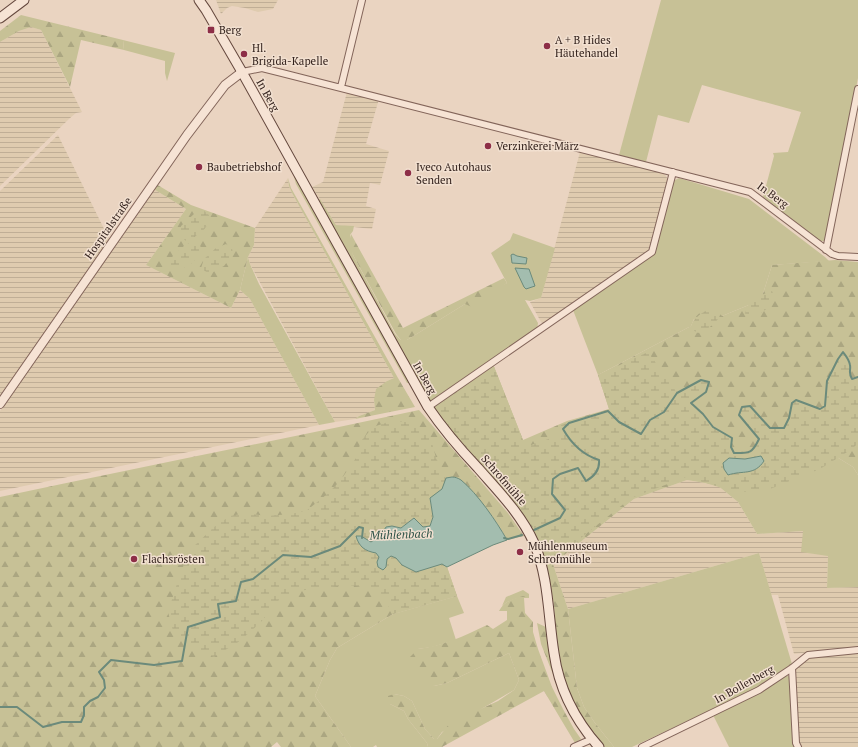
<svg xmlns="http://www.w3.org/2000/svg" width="858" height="747" font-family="'PT Serif',serif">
  <defs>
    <pattern id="farmland-rules" width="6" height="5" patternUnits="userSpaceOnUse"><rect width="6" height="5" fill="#dfcbaf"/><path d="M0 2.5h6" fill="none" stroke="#c0ae96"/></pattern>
    <pattern id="forest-firs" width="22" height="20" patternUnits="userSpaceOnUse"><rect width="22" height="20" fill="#c7c196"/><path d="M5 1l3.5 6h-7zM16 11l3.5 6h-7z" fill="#aba681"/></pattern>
    <pattern id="wetland-marsh" width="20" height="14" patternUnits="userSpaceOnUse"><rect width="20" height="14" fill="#c7c196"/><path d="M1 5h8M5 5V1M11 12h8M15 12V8" fill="none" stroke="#aba681"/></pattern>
  </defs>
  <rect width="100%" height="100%" fill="#ead4c1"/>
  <path fill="url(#farmland-rules)" d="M216 0H278L273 9 258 12 245 8 232 6 227 8 221 14Z
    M31 27 41 30 82 112 76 113 70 118 0 186V42L19 31Z
    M347 92 379 99 366 144 389 151 380 185 370 183 366 206 376 209 372 229 336 225 312 187 323 182Z
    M58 135 110 241 0 398V191Z
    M580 152 663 173 666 176 669 181 650 251 546 323H544L541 322 530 302 541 298Z
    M288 178 289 186 292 193 394 378 387 381 374 400 375 410 359 416 355 419 335 422 250 264 248 257 254 245 255 228Z
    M152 188 186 209 146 265 231 308 240 290 250 299 319 425 0 491V411L114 247Z
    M687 480 717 485 738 502 757 534 803 531 828 555 827 588 858 587V747H796L794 675 796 668 808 658 841 655V649L794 654 778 595H771L759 553 568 609 553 564 634 499Z"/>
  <path fill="#c7c196" d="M661 0H858V78L827 239C824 242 822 241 818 240L763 197 774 156 773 153 788 152 801 112 702 85 689 123 658 115 646 162 619 155Z
    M123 40 175 53 167 81 165 73V61L124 50Z
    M296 176 410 383H407L402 374 296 184 294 177Z
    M288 178 291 188 398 378H394L292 193 289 186Z
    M679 178 749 199 825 257 829 261 772 265 761 300 722 316 694 319 691 326 598 375 573 310 654 254 673 181Z
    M320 199 336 225 354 226 353 231 350 235 353 255 395 334 401 340H407L465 304 507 283 491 253 510 240 513 233 555 248 541 298 530 301 525 300 538 323 537 330 431 402H429L317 201Z
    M248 257 250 264 259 284 335 422 319 425 250 299 240 290Z
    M796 432 853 467 858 475V587L827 588 828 556 801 552 803 531 757 534 738 502 717 485Z
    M759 553 792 664 758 687 711 710 632 747H614L595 723 584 707 577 688 568 609Z
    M523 590 529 594V598C520 596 509 600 502 606L506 597Z
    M457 596 464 613 449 618 456 640 432 647 418 649 434 686 447 683 509 653 519 680 514 690 442 732 437 739H434L425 729 412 701 404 696 394 694 390 704 404 711 408 719 427 743 428 747H377L376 745 373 747H351L315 696 330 660 337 648 393 614Z
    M786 675 790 677 796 747H729L713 715Z"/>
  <path fill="url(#forest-firs)" d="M21 15 123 40 124 50 81 40 70 87 41 30 31 27 19 31 0 42V31Z
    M156 184 191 205 255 228 254 245 248 257 240 290 231 308 146 265 186 209 152 188Z
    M351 234 403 328 504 278 507 283 472 307 465 304 407 340H401L396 334 353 255 349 243Z
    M835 260 858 262V475L853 467 796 432 717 485 687 480 634 499 553 564 568 609 577 688 584 707 595 723 614 747H603C593 733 581 719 573 705 568 696 564 683 561 673 556 651 556 628 554 606 549 567 538 536 515 504L437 414 434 406 493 364 523 440 567 421 609 409 598 375 691 326C695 315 702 309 713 307L722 316 761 300 772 265Z
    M394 378H398L415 407 355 419 359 416 375 410 374 400 376 389 387 381Z
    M419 410 508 513 524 536 507 540C495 517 478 497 459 479L393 526 447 567 457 596 393 614 337 648 330 660 315 696 351 747H281L277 742 271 747H0V497C140 467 280 440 419 410Z
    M523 596 529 598H524L525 613 533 622V632L538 649 552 687 563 709 574 729 581 739 575 743 544 691 442 747H428L427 743 408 719 404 711 390 704 388 700V696L394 694 404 696 412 701 425 729 434 739H437L450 723 498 701 514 690 519 680 509 653 447 683 434 686 426 683 413 668 410 657 418 649C443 646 464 636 487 625L493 629 507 620V611H499C504 601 513 599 523 596Z
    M537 623 546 627 552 670 556 679 554 677 541 644Z"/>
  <path fill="url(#wetland-marsh)" fill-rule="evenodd" d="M203 210 209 215 211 221 201 233 186 241 179 235 181 226 194 214Z
    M195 241 200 245 202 252 192 263 178 271 170 266 172 257 185 245Z
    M226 244 232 248 233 254 224 266 209 274 201 268 204 259 216 248Z
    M772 291 775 297C771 308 763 312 752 317L745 314C748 300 759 295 772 291Z
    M718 307 721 313C717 324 709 328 698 333L691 329C694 315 705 310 718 307Z
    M648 352 677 393 701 380 709 382 706 392 691 403 703 414 713 427 732 438 731 447 734 453C749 453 752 454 759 439L739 415 742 407 750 406 770 428 784 427 789 418 792 403 796 400 820 409 825 406 827 381 838 359 843 352C846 356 849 359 850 364 851 370 848 373 851 378L858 377V443L852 449 820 469 765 491 735 492 686 477 631 498 547 565 538 534 516 503 440 416 439 406 493 364 523 440 531 445 560 435 558 426 609 409 598 375ZM761 456 745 472 734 473 729 458 745 460Z
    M388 422H410L421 428 431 439 436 458 446 478 442 489 430 498 433 517 430 526 423 527 414 518 401 528 393 526 386 527 381 535 370 542 361 536 368 552 376 553 379 557 383 570 386 567 387 558 391 556 396 558 402 565 432 567 442 564 447 567 457 596 393 614 379 590 349 585 297 591 279 600 261 622 240 641 214 657 196 651 185 644 173 631 168 612 181 571 192 548 214 527 230 516 246 513 267 516 290 514 306 511 326 495 340 481 356 458 361 441 373 427Z"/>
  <path fill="#a3bdaf" stroke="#6b8a7b" d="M513 254 517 256 527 258 526 264 512 263 511 255Z
    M515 268 529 269 535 286 526 289 524 287Z
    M761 456 764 461C754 476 743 470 728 475L724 469 723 463 729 458 745 459Z
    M452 477C455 477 458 478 461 480 477 493 497 522 507 540L493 545 447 567 442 564 416 572 402 565 396 558 391 556 387 559 386 567 383 570 378 567 377 562 379 557 376 553C365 551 359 547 356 536H361L371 542 381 535 386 527 392 526 401 528 414 518 423 527 430 526 433 517 430 498 442 489 446 478Z"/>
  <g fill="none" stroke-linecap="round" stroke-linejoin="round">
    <path stroke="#6b8a7b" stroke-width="2" d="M534 530 560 518 565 510 552 494 553 479 560 474 578 468 586 481C595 476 600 470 599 460 583 455 571 443 563 429L569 423 608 411 619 422 641 434 650 420 664 412 677 393 701 380 709 382 706 392 691 403 703 414 713 427 732 438 731 447 734 453C749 453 752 454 759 439L739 415 742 407 750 406 770 428H784L789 418 792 403 796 400 820 409 825 406 827 381 838 359 843 352C846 356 849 359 850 365 851 370 848 373 852 379L858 377
      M504 538 508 539 522 535
      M0 707H17L43 727 62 722H81L84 715V707L90 701 98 697 105 688 104 680 99 672 111 660 154 665 182 661 188 627 220 617 218 604 236 601 241 582 253 579 283 555 311 557 340 546 359 527 363 528 362 538"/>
    <g stroke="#83655a" stroke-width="8">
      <path id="minor" d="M242 72 262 68 278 72 750 192 832 254 838 256 858 257
        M341 87 362 0
        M826 250 858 89
        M428 407 652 252 673 172
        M792 668 796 743 798 747
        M574 747 592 739
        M642 747 759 690 792 668 808 655 858 650"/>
    </g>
    <g stroke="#83655a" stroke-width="10">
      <path id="tertiary" d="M0 404 187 135 225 85 242 72"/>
    </g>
    <g stroke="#64473d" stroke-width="11">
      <path id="secondary" d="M199 0 206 10 242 72 428 407C443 429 460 449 478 468 499 492 521 514 534 543 549 578 548 616 554 653 559 689 575 720 599 747
        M0 18 24 0"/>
    </g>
    <use href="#minor" stroke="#f6e3d4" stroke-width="6"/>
    <use href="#tertiary" stroke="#f6e3d4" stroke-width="8"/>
    <use href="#secondary" stroke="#f6e3d4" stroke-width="9"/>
  </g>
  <g fill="#8d2e47" stroke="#f2e0d0" stroke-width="1.5">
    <rect x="207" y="26" width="8" height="8" rx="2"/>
    <circle cx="547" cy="46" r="4"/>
    <circle cx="244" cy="54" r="4"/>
    <circle cx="488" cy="146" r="4"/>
    <circle cx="199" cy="167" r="4"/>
    <circle cx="408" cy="173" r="4"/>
    <circle cx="520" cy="552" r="4"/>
    <circle cx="134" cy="559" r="4"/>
  </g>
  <g text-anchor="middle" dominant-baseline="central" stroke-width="3" stroke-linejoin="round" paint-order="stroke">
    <g font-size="11" fill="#33221d" stroke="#f2e0d0" text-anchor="start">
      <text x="219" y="30">Berg</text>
      <text x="555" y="40">A + B Hides<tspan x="555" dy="13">Häutehandel</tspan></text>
      <text x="252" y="48">Hl.<tspan x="252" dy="13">Brigida-Kapelle</tspan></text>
      <text x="496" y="146">Verzinkerei März</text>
      <text x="207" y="167">Baubetriebshof</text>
      <text x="416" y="167">Iveco Autohaus<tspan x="416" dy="13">Senden</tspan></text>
      <text x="528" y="546">Mühlenmuseum<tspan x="528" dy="13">Schrofmühle</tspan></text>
      <text x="142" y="559">Flachsrösten</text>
    </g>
    <g font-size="11" fill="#33221d" stroke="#f2e0d0">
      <text transform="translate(268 95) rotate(61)">In Berg</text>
      <text transform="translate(773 195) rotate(36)">In Berg</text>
      <text transform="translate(108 228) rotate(-55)">Hospitalstraße</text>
      <text transform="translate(425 378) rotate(60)">In Berg</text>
      <text transform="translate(504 480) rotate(49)">Schrofmühle</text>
      <text transform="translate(744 684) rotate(-29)">In Bollenberg</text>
    </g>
    <g font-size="12" font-style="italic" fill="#2d5247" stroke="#f2e0d0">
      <text transform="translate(401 534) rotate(-2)">Mühlenbach</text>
    </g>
  </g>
</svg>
